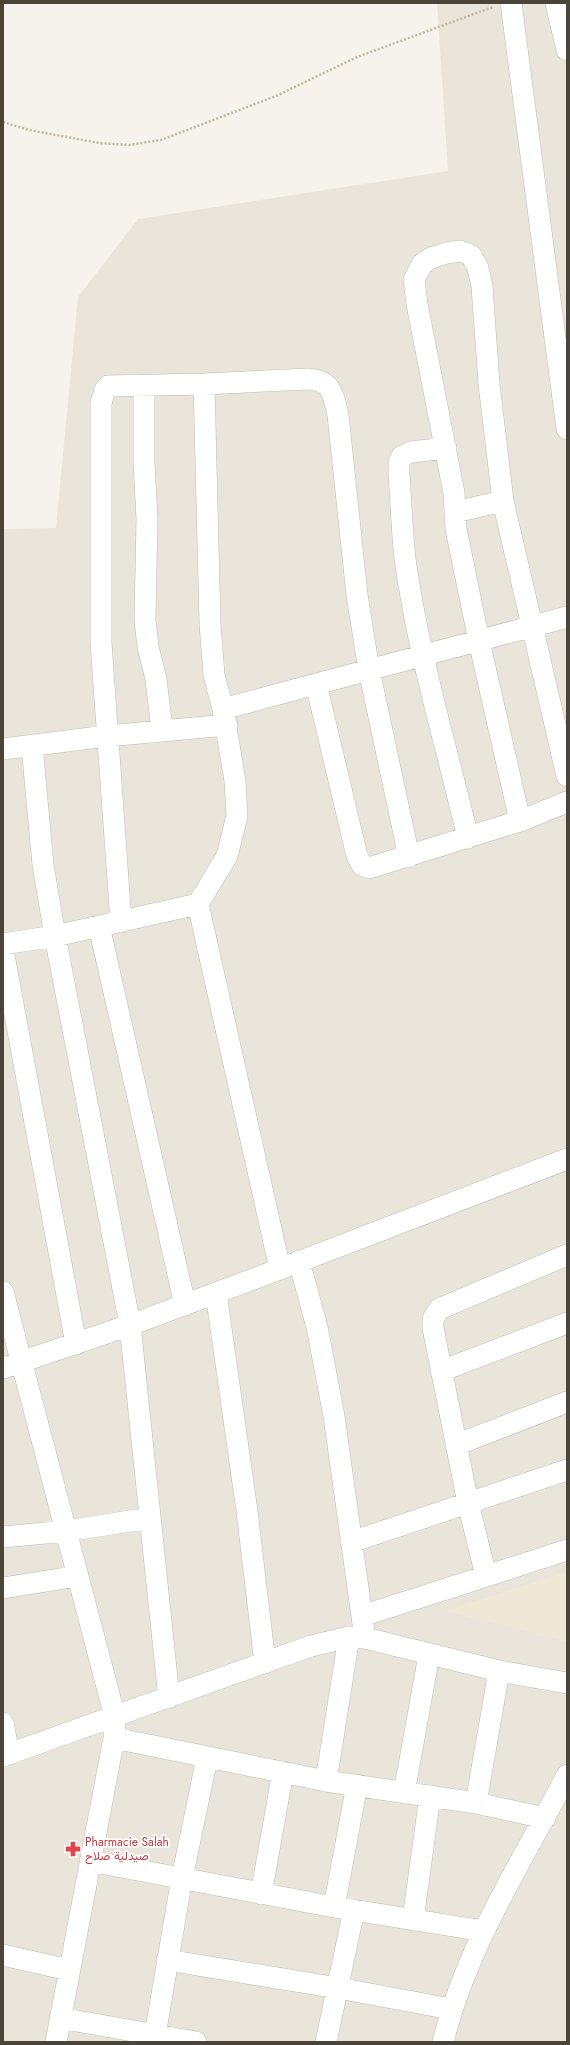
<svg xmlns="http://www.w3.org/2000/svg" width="570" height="2045" font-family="Jost,Vazirmatn,sans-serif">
  <rect width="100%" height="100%" fill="#f6f3ec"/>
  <path fill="#eae5da" d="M437 3H567V2042H3V529L56 528 78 297 138 219 448 171Z"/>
  <path fill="#efe8d6" d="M567 1572V1642L444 1611Z"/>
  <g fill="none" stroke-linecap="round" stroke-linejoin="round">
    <g stroke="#c2bbae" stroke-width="22">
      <path id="minor" d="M511 3 567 429
        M556 3 567 50
        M204 384 210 624 214 675 223 709
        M144 385V463L147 519 145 620 148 647 156 679 162 730
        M446 448 411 452 402 456 399 462V474C401 502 402 531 405 559 418 653 446 745 468 838
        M455 512 503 501
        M316 684 357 856 362 865 369 868 520 821 567 802
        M32 746 43 865 55 936 130 1325 169 1698
        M3 749 107 736 227 725
        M520 821 479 641 456 529 454 493 417 304 414 280 422 264 431 258 446 253 460 251 471 255 478 268 482 286 489 384 503 501 567 776
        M198 904 227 856 237 816 235 781 223 709 567 617
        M121 922 101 643V403L105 390 108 386 204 384 307 379C332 380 333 394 338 415L357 595 369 670 409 857
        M99 926 185 1305
        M3 944 55 936 198 904 280 1269 567 1159
        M3 950 76 1344
        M299 1261 317 1327 334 1416 365 1638
        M3 1292 115 1717 114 1738 56 2042
        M216 1293 247 1511 265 1663
        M3 1368 130 1325 280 1269
        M441 1371 567 1323
        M456 1445 567 1402
        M3 1537 66 1531 150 1518
        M351 1542 567 1470
        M486 1576 468 1503 433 1328V1319L439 1309 567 1255
        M3 1588 78 1576
        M362 1616 567 1550
        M3 1723 9 1754
        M114 1738 326 1781 476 1803 545 1818
        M3 1756 311 1646 349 1637 365 1638 499 1671 567 1683
        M326 1781 349 1637
        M404 1793 429 1655
        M476 1803 499 1671
        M90 1861 334 1907 484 1931
        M261 1894 283 1772
        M334 1907 357 1785
        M413 1920 430 1796
        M3 1955 69 1970
        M167 1960 338 1988 451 2009
        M60 2018 196 2042
        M155 2035 182 1878 207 1758
        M326 2042 354 1910
        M443 2042C466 1947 522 1862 567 1775"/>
    </g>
    <path stroke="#c4b79f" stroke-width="2.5" stroke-dasharray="2 2" stroke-linecap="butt" d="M3 122 29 130 99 143 129 145 161 140 276 96 357 57 493 7"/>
    <use href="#minor" stroke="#fff" stroke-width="21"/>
  </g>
  <defs>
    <g id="pharmacy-bare" transform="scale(1.2)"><path d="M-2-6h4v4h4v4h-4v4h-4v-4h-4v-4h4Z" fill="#e0444e" stroke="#fff" stroke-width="2.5" paint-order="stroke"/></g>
  </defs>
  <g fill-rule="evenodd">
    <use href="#pharmacy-bare" x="73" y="1849"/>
  </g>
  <g text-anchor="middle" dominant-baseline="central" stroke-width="3.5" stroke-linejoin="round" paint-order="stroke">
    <g font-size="12" fill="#be3a42" stroke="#fff" text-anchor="start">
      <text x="85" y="1842">Pharmacie Salah<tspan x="85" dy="14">صيدلية صلاح</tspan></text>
    </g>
  </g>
  <rect width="570" height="2045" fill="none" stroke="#4b4439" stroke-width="8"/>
</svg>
